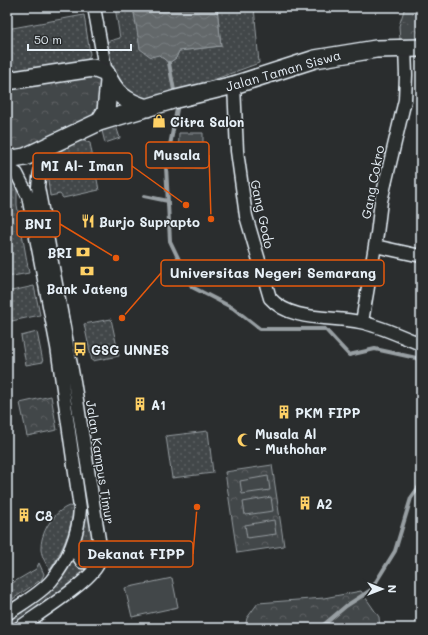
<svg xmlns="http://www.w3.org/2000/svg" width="428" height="635" font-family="Mali,sans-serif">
  <defs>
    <pattern id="grass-dots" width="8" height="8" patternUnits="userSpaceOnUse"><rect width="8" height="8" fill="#424648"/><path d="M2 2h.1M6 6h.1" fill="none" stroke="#5d6163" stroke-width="1.8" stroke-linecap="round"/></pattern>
    <pattern id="forest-crowns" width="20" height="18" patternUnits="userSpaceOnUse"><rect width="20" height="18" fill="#424648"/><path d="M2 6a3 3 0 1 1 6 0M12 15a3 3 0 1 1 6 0" fill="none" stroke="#5d6163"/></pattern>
    <pattern id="water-waves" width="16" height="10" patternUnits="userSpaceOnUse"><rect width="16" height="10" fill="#63686b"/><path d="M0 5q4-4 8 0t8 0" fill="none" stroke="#797e81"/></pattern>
  </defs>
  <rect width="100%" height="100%" fill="#2a2d2e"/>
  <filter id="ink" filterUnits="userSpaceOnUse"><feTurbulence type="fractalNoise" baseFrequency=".025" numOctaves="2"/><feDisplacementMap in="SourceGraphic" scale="8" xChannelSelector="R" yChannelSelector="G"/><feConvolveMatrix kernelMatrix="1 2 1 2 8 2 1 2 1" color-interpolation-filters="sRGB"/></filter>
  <g filter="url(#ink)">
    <path fill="url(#grass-dots)" stroke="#959ca0" d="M115 7H133L159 55 169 63 176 58 179 51 221 46 217 7H254L259 63 202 84 146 99 125 93 111 69 106 42 120 38Z
      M84 15 90 54 87 61 15 73 11 71 7 52V29Z
      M116 126 120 138 105 143 102 131Z
      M78 141H84L90 143 99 190 63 198 60 194 50 196C45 157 44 160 78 141Z
      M7 174 15 181 17 188V205L29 273 7 277Z
      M34 286 40 315 7 322V292Z
      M111 319 119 356 92 361 84 324Z
      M37 332 43 362 26 365 21 336Z
      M208 431 213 473 172 478 166 436Z
      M86 495 92 498 100 557 78 558 80 498Z
      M69 506 73 507C72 530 62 551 50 570 46 564 42 557 41 550 40 533 53 512 69 506Z
      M72 559 81 567H91L19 628H7V614Z
      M39 563 44 574 42 579 7 603V586L36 569Z"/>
    <path fill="url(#forest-crowns)" stroke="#959ca0" d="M405 7H421V41L400 40 399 26Z
      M92 72 104 82 96 119 7 156V85Z
      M51 396 57 430 27 436 20 403Z
      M272 465 284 546 237 553 225 472Z
      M361 591 379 617 380 628H245L247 618 258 603 324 598Z"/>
    <path fill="#424648" stroke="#959ca0" d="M179 133H203V168L178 167Z
      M268 476 270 490 242 494 240 481Z
      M271 497 273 511 245 515 243 502Z
      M274 520 276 534 247 538 245 525Z
      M172 578 178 607 132 617 125 588Z"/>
    <path fill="url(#water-waves)" stroke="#989fa3" d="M133 7H217L221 46 179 51 176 58 169 63 159 55 151 57 140 49Z"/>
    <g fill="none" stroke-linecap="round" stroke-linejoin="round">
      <path stroke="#989fa3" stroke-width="4" d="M169 63 175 96
        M176 102 177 109 166 166 170 241 192 287 233 308 260 329H325L349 355 375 349 421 359
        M144 196 168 201
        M320 628 346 606 371 590 395 551 411 498 421 484"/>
      <g stroke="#e8f1f8" stroke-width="15">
        <path id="street" d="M94 7 106 73
          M234 85 237 151 246 216 270 298C291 322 331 316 360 322 381 326 402 337 421 344
          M7 167 17 174 28 196 57 347 80 508C79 533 68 561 51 581 40 594 21 604 7 614
          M375 246 421 256
          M362 322 377 234 381 201 405 100 406 75 405 47
          M72 545 82 562H91L100 557
          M19 628C36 615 90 582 98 564 100 559 100 552 100 546L74 381 38 187C39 171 42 160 49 146"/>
      </g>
      <g stroke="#e8f1f8" stroke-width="20">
        <path id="secondary" d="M7 81 93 68 106 73C115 94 126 102 147 108
          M99 122 106 111 109 81
          M7 160 25 157 99 122 176 99 234 85 315 59 376 49 421 48"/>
      </g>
      <use href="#street" stroke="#2a2d2e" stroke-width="12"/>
      <use href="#secondary" stroke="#2a2d2e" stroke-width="17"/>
    </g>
  </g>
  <defs>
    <g id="shop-bare" transform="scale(1.08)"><path d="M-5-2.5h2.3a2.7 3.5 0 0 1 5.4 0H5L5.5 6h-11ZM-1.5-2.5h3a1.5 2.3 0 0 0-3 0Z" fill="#ffd166" stroke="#2a2d2e" stroke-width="2.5" paint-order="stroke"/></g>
    <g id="restaurant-bare" transform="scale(1.08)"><path d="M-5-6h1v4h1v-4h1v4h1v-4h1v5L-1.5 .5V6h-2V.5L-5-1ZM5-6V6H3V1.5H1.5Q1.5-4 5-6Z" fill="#ffd166" stroke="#2a2d2e" stroke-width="2.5" paint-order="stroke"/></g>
    <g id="bank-bare" transform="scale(1.08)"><path d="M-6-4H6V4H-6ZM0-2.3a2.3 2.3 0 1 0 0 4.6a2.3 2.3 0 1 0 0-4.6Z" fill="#ffd166" stroke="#2a2d2e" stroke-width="2.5" paint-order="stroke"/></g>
    <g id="bus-bare" transform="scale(1.08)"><path d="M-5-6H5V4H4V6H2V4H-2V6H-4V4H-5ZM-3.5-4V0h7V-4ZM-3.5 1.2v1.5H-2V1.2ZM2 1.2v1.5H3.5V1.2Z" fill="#ffd166" stroke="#2a2d2e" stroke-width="2.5" paint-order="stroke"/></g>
    <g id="building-bare" transform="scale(1.08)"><path d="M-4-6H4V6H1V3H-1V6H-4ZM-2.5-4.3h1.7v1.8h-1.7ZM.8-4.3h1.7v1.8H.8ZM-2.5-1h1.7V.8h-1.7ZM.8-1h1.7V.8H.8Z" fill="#ffd166" stroke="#2a2d2e" stroke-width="2.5" paint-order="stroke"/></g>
    <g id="mosque-bare" transform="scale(1.08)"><path d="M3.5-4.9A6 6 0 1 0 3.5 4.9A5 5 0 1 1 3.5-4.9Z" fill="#ffd166" stroke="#2a2d2e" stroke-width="2.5" paint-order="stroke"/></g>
  </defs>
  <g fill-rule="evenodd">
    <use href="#shop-bare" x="159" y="121"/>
    <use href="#restaurant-bare" x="88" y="221"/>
    <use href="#bank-bare" x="83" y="252"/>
    <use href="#bank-bare" x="87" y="271"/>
    <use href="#bus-bare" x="80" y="349"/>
    <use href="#building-bare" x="140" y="404"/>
    <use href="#building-bare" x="284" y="412"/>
    <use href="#mosque-bare" x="244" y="440"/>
    <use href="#building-bare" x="305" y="503"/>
    <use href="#building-bare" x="24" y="515"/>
  </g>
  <g text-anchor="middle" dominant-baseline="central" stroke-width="3" stroke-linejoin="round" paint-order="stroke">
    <g font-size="13" fill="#e8f1f8" stroke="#2a2d2e">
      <text transform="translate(283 70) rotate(-16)">Jalan Taman Siswa</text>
      <text transform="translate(372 182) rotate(-79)">Gang Cokro</text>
      <text transform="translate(263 214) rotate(78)">Gang Godo</text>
      <text transform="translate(101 462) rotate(81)">Jalan Kampus Timur</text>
    </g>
    <g font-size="13" font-weight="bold" fill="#e8f1f8" stroke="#2a2d2e" text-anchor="start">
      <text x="170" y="121">Citra Salon</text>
      <text x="99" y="221">Burjo Suprapto</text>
      <text x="72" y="252" text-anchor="end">BRI</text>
      <text x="87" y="288" text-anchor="middle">Bank Jateng</text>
      <text x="91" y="349">GSG UNNES</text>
      <text x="151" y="404">A1</text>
      <text x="295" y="412">PKM FIPP</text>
      <text x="255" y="433">Musala Al<tspan x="255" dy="15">- Muthohar</tspan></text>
      <text x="316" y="503">A2</text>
      <text x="35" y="515">C8</text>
    </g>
  </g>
  <path fill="none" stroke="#e8590c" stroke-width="1.5" d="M211 219L209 155M186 205L132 166M116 258L60 224M122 318L161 273M197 507L193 554"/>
  <g fill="#e8590c" stroke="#2a2d2e" stroke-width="1.5">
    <circle cx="211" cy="219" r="4"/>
    <circle cx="186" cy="205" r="4"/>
    <circle cx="116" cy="258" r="4"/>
    <circle cx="122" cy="318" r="4"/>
    <circle cx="197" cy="507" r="4"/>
  </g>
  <g fill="#2a2d2e" stroke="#e8590c" stroke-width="1.5">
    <rect x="146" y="142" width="63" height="26" rx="4"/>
    <rect x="33" y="153" width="99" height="26" rx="4"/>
    <rect x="17" y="211" width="43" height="26" rx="4"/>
    <rect x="161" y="260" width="223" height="26" rx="4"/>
    <rect x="79" y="541" width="114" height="26" rx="4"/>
  </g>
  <g font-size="14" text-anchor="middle" font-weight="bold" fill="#e8f1f8">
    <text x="177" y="160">Musala</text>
    <text x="82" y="171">MI Al- Iman</text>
    <text x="38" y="229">BNI</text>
    <text x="273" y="278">Universitas Negeri Semarang</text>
    <text x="136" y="559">Dekanat FIPP</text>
  </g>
  <rect width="428" height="635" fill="none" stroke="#2a2d2e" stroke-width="24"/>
  <rect x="12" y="12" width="404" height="611" fill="none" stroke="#e8f1f8" stroke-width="1.5" filter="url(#ink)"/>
  <g transform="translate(382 589) rotate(90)" stroke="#2a2d2e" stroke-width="3" paint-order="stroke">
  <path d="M0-3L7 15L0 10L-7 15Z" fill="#e8f1f8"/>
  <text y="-6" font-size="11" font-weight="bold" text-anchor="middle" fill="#e8f1f8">N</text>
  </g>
  <path d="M28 44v6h103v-6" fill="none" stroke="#e8f1f8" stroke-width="2"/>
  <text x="34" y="44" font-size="12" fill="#e8f1f8" stroke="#2a2d2e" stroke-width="3" paint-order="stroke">50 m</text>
</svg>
